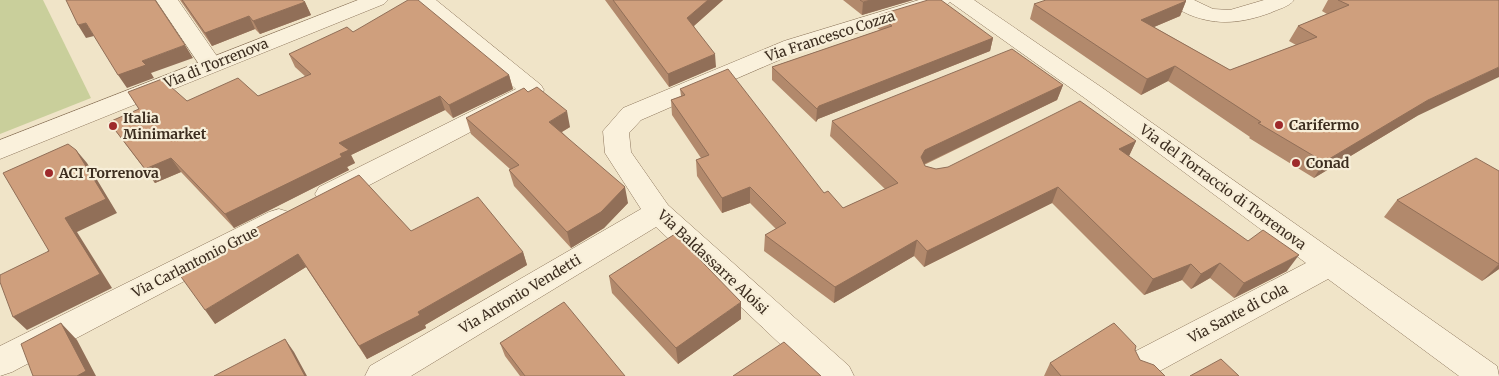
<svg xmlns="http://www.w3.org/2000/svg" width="1499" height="376" font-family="Merriweather,serif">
  <rect width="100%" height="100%" fill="#f0e4c8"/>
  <path fill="#c9cf9b" d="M0 0H43L91 98 0 134Z"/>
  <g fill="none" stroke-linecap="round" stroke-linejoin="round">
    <g stroke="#8d765c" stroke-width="1">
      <path id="minor" d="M156 0H178L223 65 219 70 211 72 203 70Z
        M412 0H436L541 85 544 90 541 95 339 201 329 204 319 201 315 194 319 187 516 89Z
        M919 0H974L1104 89 1497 366 1499 376H1459L1328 279 1158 372 1145 376 1134 372 1129 362 1134 352 1306 263 1086 99 950 2 948 4 800 51 641 120 629 133 631 152 668 205 849 366 854 376H814L656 227 411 376H365L370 366 641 209 605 153 603 131 623 108 784 41Z
        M1167 0H1194L1213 9 1230 10 1264 0H1294C1289 7 1278 9 1270 13 1242 23 1218 26 1190 15 1182 11 1172 7 1167 0Z
        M279 209 289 212 293 219 289 226 12 372 0 376V346L269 212Z"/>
    </g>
    <g stroke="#8d765c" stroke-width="1">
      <path id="tertiary" d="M358 0H388L384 4 0 159V140Z"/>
    </g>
    <use href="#minor" fill="#faf1dc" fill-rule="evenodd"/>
    <use href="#tertiary" fill="#faf1dc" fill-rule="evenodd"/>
  </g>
  <path fill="#b2896c" d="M180 0H302L305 2 311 15 260 34 255 29 212 46Z
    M605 0H723L694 26 716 67 669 87Z
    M843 0H913L862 15Z
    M1328 0H1499L1417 116 1314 178 1249 138 1250 137 1168 81 1141 95 1030 19 1034 4 1186 1 1180 16 1154 27 1230 70 1296 45 1289 41 1298 26 1327 14 1322 11Z
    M879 15 993 38 990 51 818 119 816 122 772 80V67L880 30 877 28Z
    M353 32 509 75 513 89 453 118 445 110 351 155 355 163 347 167 349 170 234 228 181 172 155 183 109 122 187 101 258 96 306 77 295 67 289 54Z
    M1063 85 1057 100 924 165 925 166 936 169 1136 141 1129 156 1287 271 1234 298 1210 278 1191 289 1182 280 1144 295 1052 203 924 267 914 256 834 303 764 251 765 235 776 229 750 203 722 213 697 176 696 160 701 158 672 115 671 100 681 96 680 89 824 193 843 208 885 189 830 136 832 121Z
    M466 118 570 127 562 132 628 203 604 228 571 248 514 186 509 170 510 169 471 134Z
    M1499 171V269L1482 281 1384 217 1397 200Z
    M411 231 523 252 527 265 425 325 426 328 367 359 306 267 215 324 247 239 244 234Z
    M609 276 741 319 678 364 612 293Z
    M500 343 625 376H520L505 356Z
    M1135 350 1140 360 1165 376H1044L1050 363Z"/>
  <path fill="#916f58" d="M708 0H723L688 31 687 18Z
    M871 0H913L862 15 863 2Z
    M1186 1 1180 16 1135 35 1141 20Z
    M305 2 311 15 260 34 253 21Z
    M249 16 255 29 212 46 205 33Z
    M86 23 94 36 86 38 78 25Z
    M993 38 990 51 818 119 816 122 817 109 819 106Z
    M185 45 193 58 151 73 154 78 127 88 118 75 142 61Z
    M715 54 716 67 669 87 668 74Z
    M1175 66 1168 81 1141 95 1147 79Z
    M1499 67V77L1417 116 1314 178 1324 162 1428 100Z
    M509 75 513 89 453 118 449 105Z
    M1063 85 1057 100 922 165 921 157 925 150Z
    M440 96 445 110 351 155 355 163 347 167 349 170 234 228 225 214 340 154 339 143Z
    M567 111 570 127 553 137 549 122Z
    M1136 141 1129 156 1119 149Z
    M76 150 87 163 117 213 77 232 112 288 27 330 13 317 65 218Z
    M171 158 181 172 155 183 145 169Z
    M625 187 628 203 604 228 571 248 567 232Z
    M750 187V203L722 213V198Z
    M1058 187 1052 203 924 267 927 251Z
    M917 240 914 256 834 303 835 287Z
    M523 252 527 265 425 325 426 328 367 359 359 346Z
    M298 254 306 267 215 324 205 310Z
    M1299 255 1287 271 1234 298 1244 283Z
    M1220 263 1210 278 1191 289 1201 274Z
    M1191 264 1182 280 1144 295 1153 279Z
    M1499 264V269L1482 281Z
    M741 302V319L678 364 676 348Z
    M61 323 77 340 96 376H77Z
    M285 339 294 352 307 376H304Z"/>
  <path fill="#cf9f7d" stroke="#916f58" d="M66 0H155L185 45 142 61 146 65 118 75 86 23 78 25Z
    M182 0H302L305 2 253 21 249 16 205 33Z
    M408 0H418L509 75 449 105 440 96 339 143 349 150 340 154 342 157 225 214 171 158 145 169 109 122 139 109 128 92 162 79 187 101 238 78 258 96 311 74 289 54 347 27 353 32Z
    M613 0H708L687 18 715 54 668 74Z
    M860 0H871L863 2Z
    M928 0H941L993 38 819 106 817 109 772 67 892 26 879 15Z
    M1046 0H1185L1186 1 1141 20 1230 70 1317 37 1298 26 1349 5 1338 0H1499V67L1428 100 1324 162 1258 123 1261 122 1175 66 1147 79 1034 4Z
    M1012 49 1063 85 925 150 921 157 925 166 936 169 948 167 1080 101 1136 141 1119 149 1248 241 1263 230 1299 255 1244 283 1220 263 1201 274 1191 264 1153 279 1058 187 927 251 917 240 835 287 765 235 786 223 750 187 722 198 696 160 709 155 671 100 685 95 680 89 728 69 824 193 828 191 843 208 898 183 832 121Z
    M537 87 567 111 549 122 625 187 601 212 567 232 509 170 519 165 466 118 524 88 528 92Z
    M68 144 76 150 106 199 65 218 100 274 13 317 0 282V275L49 251 3 173Z
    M1476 158 1499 171V264L1397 200Z
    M359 175 411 231 478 197 523 252 418 312 420 315 359 346 298 254 205 310 179 274 248 239 244 234Z
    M675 234 741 302 676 348 609 276Z
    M564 302 625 376H525L500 343Z
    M61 323 86 371 77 376H33L21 344Z
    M1114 323 1136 346 1135 350 1140 360 1154 365 1165 376H1061L1050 363Z
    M285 339 305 376H214Z
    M784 342 821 376H733Z
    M1221 359 1239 376H1190Z"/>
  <g fill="#9e2a2b" stroke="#f7eed8" stroke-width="2">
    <circle cx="1279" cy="125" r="5"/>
    <circle cx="113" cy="126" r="5"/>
    <circle cx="1296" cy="163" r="5"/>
    <circle cx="49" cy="173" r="5"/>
  </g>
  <g text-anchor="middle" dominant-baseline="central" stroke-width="4.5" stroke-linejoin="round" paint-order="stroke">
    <g font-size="14" fill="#3d2e20" stroke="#f7eed8">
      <text transform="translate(830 36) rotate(-18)">Via Francesco Cozza</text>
      <text transform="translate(216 63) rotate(-22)">Via di Torrenova</text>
      <text transform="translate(1223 187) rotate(36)">Via del Torraccio di Torrenova</text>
      <text transform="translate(195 262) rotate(-27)">Via Carlantonio Grue</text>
      <text transform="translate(713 262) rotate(43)">Via Baldassarre Aloisi</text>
      <text transform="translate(520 294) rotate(-31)">Via Antonio Vendetti</text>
      <text transform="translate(1238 313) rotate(-28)">Via Sante di Cola</text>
    </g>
    <g font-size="14" font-weight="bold" fill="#3d2e20" stroke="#f7eed8" text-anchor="start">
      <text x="123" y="118">Italia<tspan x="123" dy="16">Minimarket</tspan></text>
      <text x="1289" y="125">Carifermo</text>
      <text x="1306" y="163">Conad</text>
      <text x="59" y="173">ACI Torrenova</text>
    </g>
  </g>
</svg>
